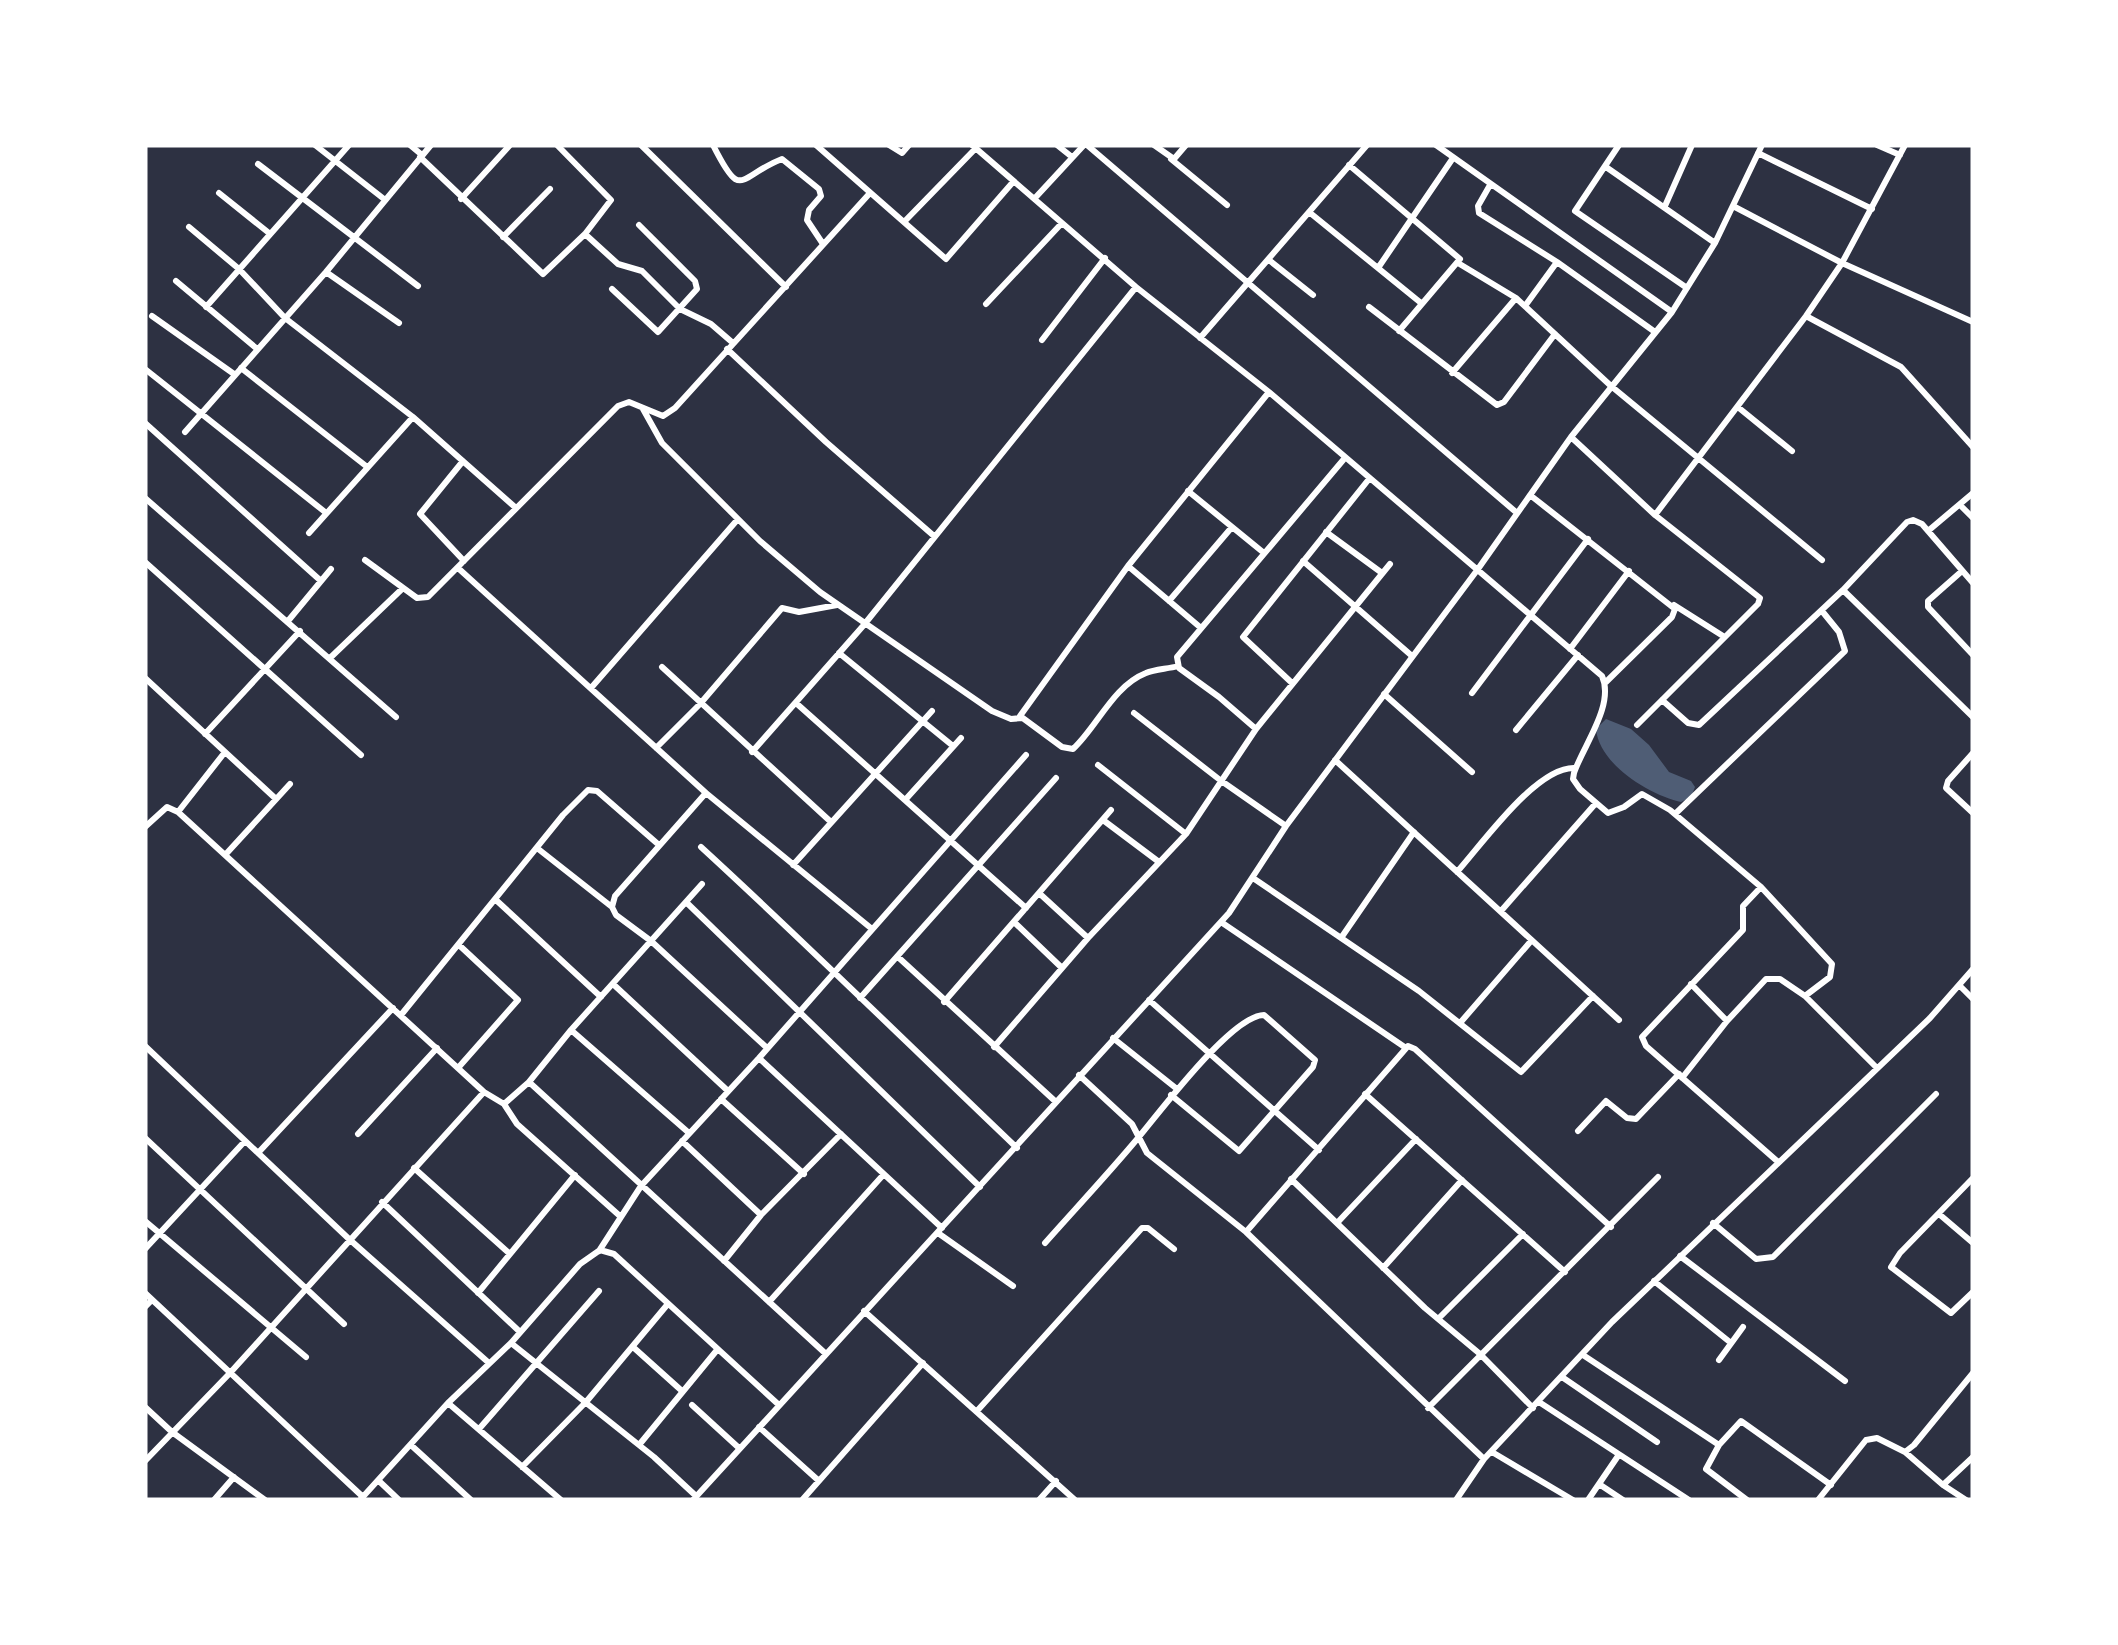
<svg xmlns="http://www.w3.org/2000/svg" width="2118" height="1645" font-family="'Libre Baskerville',serif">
  <rect width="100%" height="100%" fill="#2d3142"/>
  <path fill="#4f5d75" d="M1606 719 1631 729 1649 745 1669 772 1691 781 1695 787 1691 797 1681 802C1649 795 1599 764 1596 729Z"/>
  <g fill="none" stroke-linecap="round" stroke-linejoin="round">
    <path stroke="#fff" stroke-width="6" d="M315 145 384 199
      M410 145 422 155
      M641 145 786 287
      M713 145C742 203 738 176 782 159L819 189 821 196 809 210 807 220 823 244
      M816 145 946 259 1013 182
      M889 145 902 153 909 145
      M972 145 1136 287 1269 392 1602 676C1615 705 1583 746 1574 773L1573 779 1580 789 1608 813 1624 807 1642 794 1670 810 1761 887 1832 964 1830 977 1805 996 1780 979H1766L1727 1021 1682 1078
      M1057 145 1072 157
      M1087 145 1517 513
      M1154 145 1174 159 1186 145
      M1436 145 1672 312
      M1619 145 1575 211 1687 288
      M1877 145 1900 155
      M1758 153 1872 209
      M420 157 543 274 585 234 611 200 557 145
      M1171 159 1227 205
      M258 164 418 286
      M1349 165 1460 259 1399 331
      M1606 167 1715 243
      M1490 185 1478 206 1479 213 1557 262 1655 332
      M219 193 269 233
      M1035 198 1084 145
      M461 199 510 145
      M1665 206 1692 145
      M1733 206 1842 263 1973 322
      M1309 212 1421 303
      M904 222 976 148
      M189 227 239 269 285 318 413 417 516 508
      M585 234 618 264 642 271 680 309 711 324 733 343
      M503 237 550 189
      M1269 260 1313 295
      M1458 263 1516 298 1611 386 1822 560
      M1378 268 1453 158
      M326 272 399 323
      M176 281 256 348
      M612 289 658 332 697 289 695 281 639 225
      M986 304 1062 223
      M1525 306 1557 262
      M206 307 349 145
      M1369 307 1497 405 1504 402 1555 334
      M152 316 234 374
      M1806 316 1901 367 1973 447
      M1200 338 1367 145
      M1042 340 1105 258
      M727 349 826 442 934 536
      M241 368 366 466
      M145 369 325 512
      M1452 373 1516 298
      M1739 408 1792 451
      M643 409 662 443 760 541 820 592 992 711 1011 719 1022 718
      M145 423 321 581
      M185 432 326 272 431 145
      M1571 437 1655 515 1760 598 1758 604 1637 725
      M463 461 420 514 464 561
      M1188 491 1264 553
      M1530 495 1675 609 1672 617 1606 682
      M145 498 396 717
      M1961 506 1973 518
      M1655 515 1806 316 1842 263 1905 145
      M1928 531 1973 493
      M1326 532 1382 573
      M309 533 413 417
      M365 560 417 598 428 597 618 406 629 402 663 416 675 408 870 193
      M1303 561 1412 656
      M145 562 361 755
      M1128 566 1201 628
      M458 568 706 793 872 929
      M1962 571 1928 601V607L1973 655
      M1843 590 1973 717
      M1169 601 1232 527
      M1674 605 1723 636
      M288 621 331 569
      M1570 649 1629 571
      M839 653 953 746
      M330 658 403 588
      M1178 666C1168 669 1155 669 1146 673 1113 686 1097 727 1073 749L1062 747 1020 716 1128 566 1269 392
      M662 667 831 822
      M145 678 276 799
      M1292 683 1243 637 1369 479
      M591 688 738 519
      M1472 693 1588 539
      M1384 694 1472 772
      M1662 700 1688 723 1699 725 1843 590 1907 522 1913 520 1922 524 1973 583
      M796 703 1026 908
      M1134 713 1220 780 1286 826
      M1256 729 1219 697 1179 668 1177 657 1344 459
      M1516 730 1578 655
      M205 734 300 631
      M656 748 700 704 782 608 799 612 837 605
      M752 752 863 626 1136 287
      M1973 753 1948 781 1946 788 1973 813
      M1335 760 1619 1020
      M1098 765 1186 834
      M705 794 615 896 612 907 616 915 651 941 767 1048
      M906 799 961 738
      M178 812 225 752
      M1675 814 1845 651 1839 632 1822 611
      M1103 820 1159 862
      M145 827 167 807 178 812 484 1092 504 1104 529 1082 826 1354
      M701 847C808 945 911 1047 1017 1148
      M537 848 612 907
      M226 854 290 784
      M793 865 932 711
      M1457 872C1483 843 1537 766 1575 768
      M1253 878 1419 991 1521 1072 1593 996
      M1761 887 1743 906V930L1642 1037 1646 1046 1777 1161
      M1039 893 1088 938
      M496 900 601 997
      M686 902 980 1187
      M1501 911 1596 803
      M1014 922 1062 968
      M1221 922 1406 1048
      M1341 938 1414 832
      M898 957 1056 1102
      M613 984 728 1091
      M1691 984 1727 1021
      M1959 985 1973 999
      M1805 996 1876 1067
      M860 998 1056 778
      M1149 1000 1319 1150
      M944 1002 1111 810
      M401 1015 563 815 588 790 597 791 659 845
      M1460 1023 1531 941
      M571 1030 689 1133
      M1113 1038 1177 1089
      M145 1046 349 1239 489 1363
      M994 1047 1088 938 1186 834 1256 729 1390 564
      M759 1058 942 1228
      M458 1068 518 1000 459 945
      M1079 1075 1132 1124 1147 1153 1246 1232 1484 1459
      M529 1082 571 1030 702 884
      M1365 1094 1565 1272
      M721 1099 804 1174
      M504 1104 517 1124 621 1217
      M1578 1131 1606 1101 1627 1118 1636 1119 1679 1074
      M358 1134 437 1048
      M145 1138 344 1324
      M682 1141 761 1215
      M258 1153 393 1008
      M414 1168 510 1254
      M1973 1178 1900 1253 1891 1267 1951 1313 1973 1292
      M1291 1179 1425 1308 1480 1354 1533 1408
      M382 1202 520 1332
      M1939 1214 1973 1243
      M145 1221 306 1357
      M1337 1223 1416 1139
      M1713 1223 1756 1259 1773 1257 1936 1094
      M1246 1232 1408 1046 1415 1049 1611 1227
      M938 1233 1013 1286
      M1045 1243C1076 1208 1108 1174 1138 1138 1160 1112 1232 1015 1264 1015L1315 1060 1313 1067 1239 1151 1171 1095
      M145 1249 245 1141
      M599 1251 641 1186 759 1058 1026 755
      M1680 1256 1845 1381
      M724 1261 761 1215 841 1134
      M1383 1268 1462 1180
      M1654 1281 1731 1343
      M145 1293 363 1497
      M478 1293 575 1175
      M769 1302 884 1174
      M145 1307 152 1300
      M864 1311 1075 1500
      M1438 1319 1523 1234
      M511 1343 654 1457 696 1496
      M633 1347 682 1391
      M1583 1355 1719 1445
      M1719 1360 1743 1327
      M1562 1377 1657 1442
      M1539 1402 1689 1500
      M448 1403 561 1500
      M692 1405 739 1448
      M145 1407 172 1432 265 1500
      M1428 1408 1658 1177
      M977 1411 1142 1228H1148L1174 1249
      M759 1427 819 1481
      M479 1429 599 1291
      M639 1445 717 1350
      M412 1446 471 1500
      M1492 1452 1573 1500
      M1905 1452 1943 1485 1973 1457
      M145 1461 230 1373 484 1092
      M522 1467 586 1402 667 1305
      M379 1481 399 1500
      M1599 1484 1623 1500
      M1943 1485 1966 1500
      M803 1499 923 1363
      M214 1500 234 1477
      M360 1500 448 1403 511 1343 580 1264 600 1250 614 1254 779 1405
      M693 1500 1229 913 1286 826 1478 569 1571 437 1672 312 1715 243 1762 145
      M1039 1500 1056 1481
      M1456 1500 1484 1459 1612 1322 1930 1018 1973 969
      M1588 1500 1618 1456
      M1747 1500 1706 1469 1719 1445 1741 1421 1831 1485
      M1818 1500 1866 1440 1877 1438 1905 1452 1914 1445 1973 1373"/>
  </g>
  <rect width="2118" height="1645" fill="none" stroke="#ffffff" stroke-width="295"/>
</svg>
